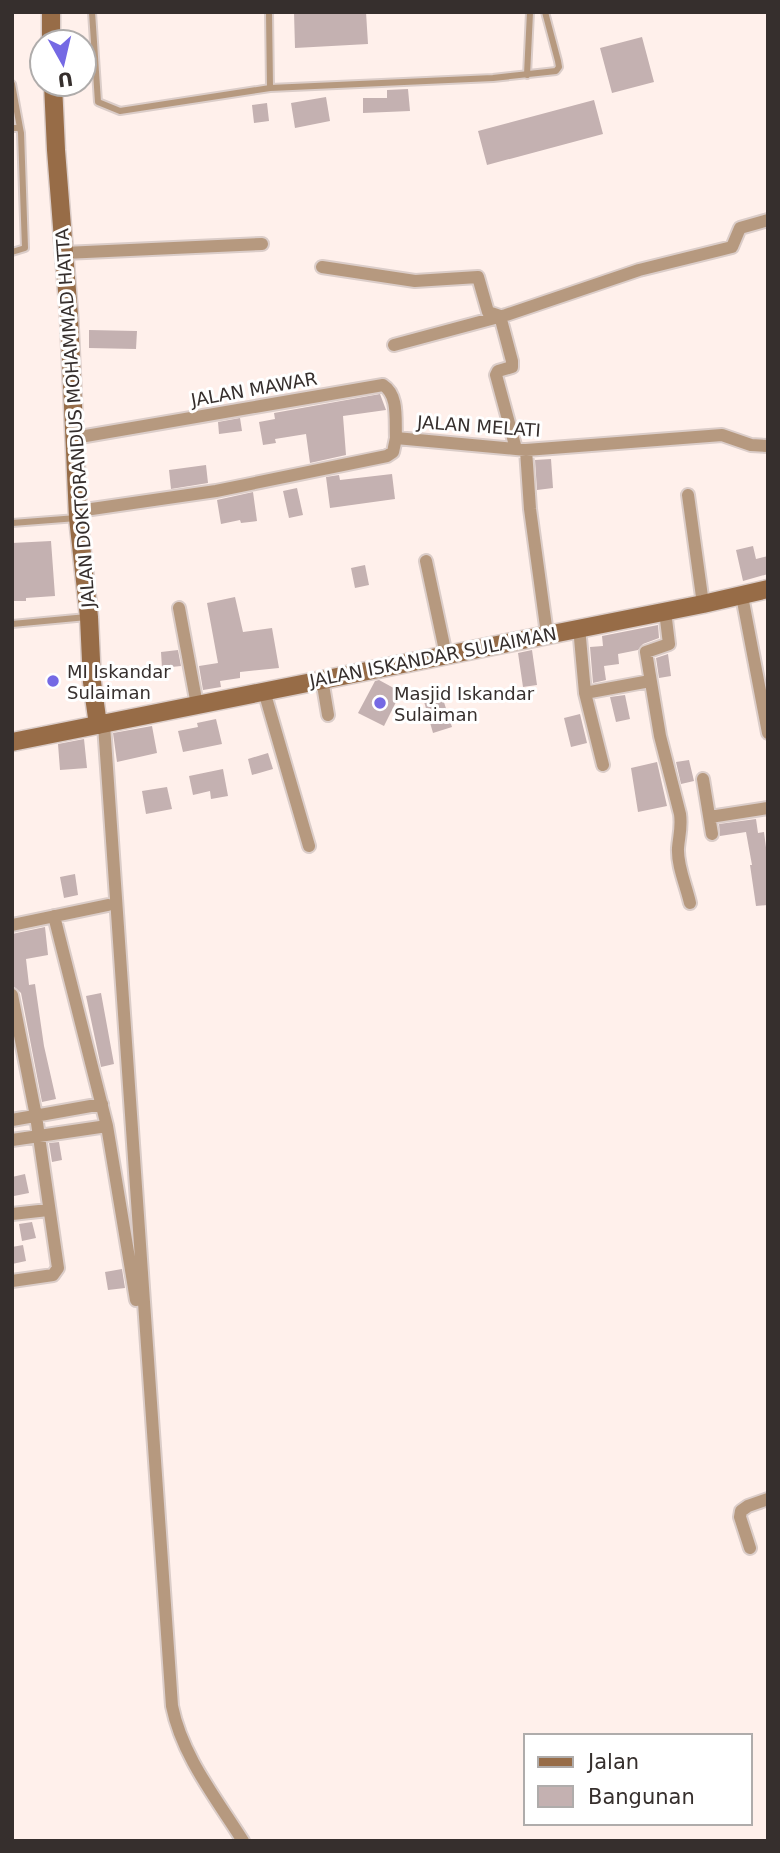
<svg xmlns="http://www.w3.org/2000/svg" width="780" height="1853" font-family="'DejaVu Sans',sans-serif">
  <rect width="100%" height="100%" fill="#fff0eb"/>
  <path fill="#c4b1b1" d="M294 12H366L368 44 295 48Z
    M642 37 654 82 612 93 600 48Z
    M408 89 410 111 363 113V98H387V90Z
    M326 97 330 121 295 128 291 103Z
    M594 100 603 134 487 165 478 131Z
    M267 103 269 121 254 123 252 105Z
    M89 330 137 331 136 349 89 348Z
    M380 394 386 410 343 416 346 455 310 463 306 434 275 439 276 443 263 445 259 422 275 419 274 413Z
    M240 418 242 431 219 434 218 422Z
    M551 459 553 488 537 490 535 460Z
    M206 465 208 483 171 489 169 470Z
    M392 474 395 499 330 508 326 477 339 475 340 480Z
    M297 488 303 515 289 518 283 491Z
    M253 492 257 521 241 523 240 520 221 524 217 500Z
    M51 541 55 596 26 598V601H12V543Z
    M753 546 756 559 768 556V574L743 581 736 550Z
    M365 565 369 585 355 588 351 568Z
    M235 597 243 632 272 628 279 668 240 672V678L220 681 221 687 203 690 199 666 218 663 207 603Z
    M658 625 659 638 643 644 638 650 618 654 619 664 604 666 606 680 593 683 590 647 603 646 602 636Z
    M178 650 181 666 162 668 161 652Z
    M532 650 537 685 523 687 518 653Z
    M668 654 671 676 659 678 656 658Z
    M379 680 401 692 384 726 358 713 375 681Z
    M441 693 452 727 433 733 423 698Z
    M625 695 630 719 616 722 610 697Z
    M580 714 587 743 571 747 564 718Z
    M216 719 222 744 183 752 178 731 198 727 197 723Z
    M152 726 157 753 117 762 113 733Z
    M84 739 87 768 60 770 58 744Z
    M268 753 273 769 252 775 248 759Z
    M689 760 694 781 681 784 676 762Z
    M657 762 667 806 638 812 631 768Z
    M223 769 228 796 211 799 210 791 193 795 189 776Z
    M167 787 172 809 146 814 142 791Z
    M756 819 758 833 764 832 768 863V905L756 906 750 865H752L746 832 720 836 719 824Z
    M75 874 78 895 64 898 60 877Z
    M45 927 48 955 26 959 29 985 35 984 44 1046 56 1099 42 1102 21 993 12 985V934Z
    M101 993 114 1064 101 1067 86 996Z
    M59 1142 62 1160 52 1162 49 1143Z
    M25 1174 29 1193 14 1196 12 1177Z
    M32 1222 36 1238 22 1241 19 1224Z
    M23 1245 26 1261 12 1264V1247Z
    M122 1269 125 1288 108 1290 105 1272Z"/>
  <g fill="none" stroke-linecap="round" stroke-linejoin="round">
    <g stroke="#dbcdc9" stroke-width="10">
      <path id="lane" d="M92 12 98 102 120 111 270 88 493 78 556 71 559 67 558 61 545 12
        M269 12 270 88
        M527 75 530 12
        M12 84 20 128
        M12 128H20L21 133 25 248 12 252
        M12 523 77 518
        M12 624 87 617"/>
    </g>
    <g stroke="#dbcdc9" stroke-width="16">
      <path id="street" d="M64 253 262 244
        M322 267 415 281 478 277 488 312 500 316 512 361V367L498 371 496 375 516 449
        M394 345 506 315 639 270 732 247 740 228 768 220
        M74 438 383 385C399 395 395 420 396 438
        M526 450 530 509 547 634
        M688 495 703 604
        M78 511 216 491 387 456 393 452 396 438 526 450 722 435 751 445 768 446
        M426 561 446 655
        M742 596 768 733
        M179 608 197 705
        M665 611 669 644 646 652 660 736 680 814C682 827 679 836 678 848 677 866 686 885 690 903
        M579 627 585 693 603 765
        M322 679 328 715
        M264 691 309 846
        M585 693 650 681
        M104 725 172 1706C182 1756 216 1798 243 1841
        M703 779 712 834
        M710 817 768 808
        M54 916 107 1126 136 1300
        M12 925 108 905
        M12 995 36 1116 58 1268 53 1275 12 1281
        M12 1120 102 1104
        M12 1140 107 1126
        M12 1214 48 1210
        M750 1548 740 1517 741 1511 748 1506 768 1499"/>
    </g>
    <g stroke="#dbcdc9" stroke-width="21">
      <path id="secondary" d="M51 12V42
        M53 84 56 150 69 316 78 518 89 617 92 682 98 725
        M12 742 703 604 768 589"/>
    </g>
    <use href="#lane" stroke="#b6997f" stroke-width="6"/>
    <use href="#street" stroke="#b6997f" stroke-width="12"/>
    <use href="#secondary" stroke="#976c47" stroke-width="18"/>
  </g>
  <g fill="#7569e4" stroke="#fff" stroke-width="2.5">
    <circle cx="53" cy="681" r="7"/>
    <circle cx="380" cy="703" r="7"/>
  </g>
  <g text-anchor="middle" dominant-baseline="central" stroke-width="6" stroke-linejoin="round" paint-order="stroke">
    <g font-size="18" fill="#362f2d" stroke="#fff">
      <text transform="translate(254 389) rotate(-10)">JALAN MAWAR</text>
      <text transform="translate(75 418) rotate(-94)">JALAN DOKTORANDUS MOHAMMAD HATTA</text>
      <text transform="translate(479 426) rotate(4)">JALAN MELATI</text>
      <text transform="translate(433 657) rotate(-11)">JALAN ISKANDAR SULAIMAN</text>
    </g>
    <g font-size="18" fill="#362f2d" stroke="#fff" text-anchor="start">
      <text x="67" y="671">MI Iskandar<tspan x="67" dy="21">Sulaiman</tspan></text>
      <text x="394" y="693">Masjid Iskandar<tspan x="394" dy="21">Sulaiman</tspan></text>
    </g>
  </g>
  <rect width="780" height="1853" fill="none" stroke="#362f2d" stroke-width="28"/>
  <rect x="524" y="1734" width="228" height="91" fill="#ffffff" stroke="#afacab" stroke-width="2"/>
  <rect x="538" y="1757" width="35" height="10" fill="#976c47" stroke="#afacab" stroke-width="2"/>
  <text x="588" y="1769" font-size="21" fill="#362f2d">Jalan</text>
  <rect x="538" y="1786" width="35" height="21" fill="#c4b1b1" stroke="#afacab" stroke-width="2"/>
  <text x="588" y="1804" font-size="21" fill="#362f2d">Bangunan</text>
  <g transform="translate(63 63) rotate(172)"><circle r="33" fill="#ffffff" stroke="#afacab" stroke-width="2"/>
  <path d="M0-5L12 26L0 18L-12 26Z" fill="#7569e4"/>
  <text y="-10" font-size="19" font-weight="bold" text-anchor="middle" fill="#362f2d">U</text>
  </g>
</svg>
